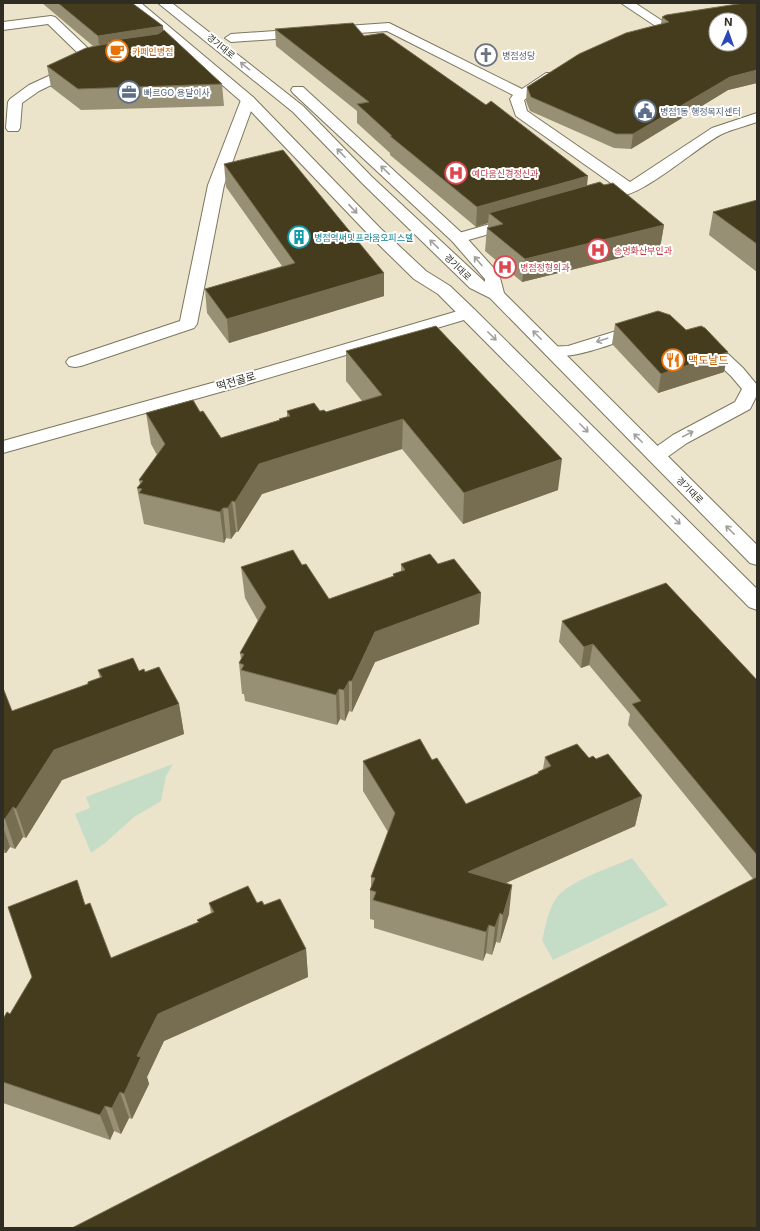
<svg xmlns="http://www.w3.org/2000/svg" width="760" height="1231" font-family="Inter,'Noto Sans KR',sans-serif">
  <rect width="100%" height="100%" fill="#ebe4cb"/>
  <path fill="#c5dcc6" d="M173 764 166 776 161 801 134 817 105 843 91 853 75 814 90 808 86 797Z
    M632 858 668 905 553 960 542 940C546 926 548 908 558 896 573 879 611 868 632 858Z"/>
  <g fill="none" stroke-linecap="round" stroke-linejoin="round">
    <g stroke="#7c765f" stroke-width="2">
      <path id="minor" d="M621 3H635L667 24 661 28 657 27Z
        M51 16 55 17 95 55 108 54 114 58 108 62H87L48 24 3 30V22Z
        M389 23 522 89 546 73H556L558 76 556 79 524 100 527 111 630 182 712 128 757 113V122C746 126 733 129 722 134 697 146 637 203 612 196L609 193 612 190 618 188 516 116 510 99 513 95 387 31 231 42 225 38 231 34Z
        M77 63 82 64 84 67 82 70 39 91 22 103 20 128 18 131H8L6 128 8 102 10 99 29 85Z
        M248 96 253 97 255 100 224 185 197 324 194 328 81 366 75 367 69 366 66 362 69 358 180 321 208 185 241 100 243 97Z
        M514 217 520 219 522 222 520 225 458 243 452 241 450 238 452 235Z
        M468 308 474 309 477 313 474 317 231 389 3 453V441L219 381Z
        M642 323 648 324 651 328 648 332C620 340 573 362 546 355L543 351 546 347 568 346Z
        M704 336 710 337 743 368 757 385V395L750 409 687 443 663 460 656 462 649 460 646 456 649 452 673 435 735 402 742 389 731 376 698 345 695 341 698 337Z"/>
    </g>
    <g stroke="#7c765f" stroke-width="2">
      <path id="major" d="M128 3H141L253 97 381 229 426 271 450 286 474 309 757 589V610L749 607 438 294 414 279 369 235 243 103Z
        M158 3H172L303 106 372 177 485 282V279L452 241 293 93 291 90 293 87H303L464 235 499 274 504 293 757 545V565L750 563 490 298 470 288 362 183 293 112Z"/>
    </g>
    <use href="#minor" fill="#fff" fill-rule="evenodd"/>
    <use href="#major" fill="#fff" fill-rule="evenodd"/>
  </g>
  <path fill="#989074" d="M42 3H132L163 26V30L222 84 224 106 81 110 51 87 47 66 93 46Z
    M757 3V83L728 90 631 149 614 148 530 111 526 101 527 87 661 24 662 17Z
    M275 29 364 36 587 185H604L664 225 660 248 522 282 485 251 487 228 488 227V223L476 227 390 155V153L357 123V111L276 46Z
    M224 164 384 273V296L229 343 207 313 205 289 282 266 226 187Z
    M757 200V272L709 235 713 212Z
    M615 324 686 330 728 352 724 372 658 393 612 344Z
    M346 351 558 490 463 524 402 449 262 494 238 532H236L231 539 226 538 224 543 144 524 143 519 137 488 140 484 139 480 157 455 151 444 146 413 200 412 221 438 279 420V419L287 417V411H320L326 412 362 401 346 381Z
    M401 564H438L481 593 479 624 375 662 352 712 349 711 345 721 340 719 337 725 245 701 244 694H242L239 663 241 659 240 653 258 621 245 598 241 567 302 565 329 599 393 576V574L401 572Z
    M562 621 757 680V1228L753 879 628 725 630 714 589 665 581 668 559 642Z
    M98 670 139 671 145 672 179 704 184 734 62 780 26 838 23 837 15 849 10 847 6 853H3V688L12 711 88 684V682L100 678Z
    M545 757 589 758 596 759 642 796 635 826 506 883 509 914 500 943 496 942 492 955 486 953 483 961 374 928V920L370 919V890L371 888V877L388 832 363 791V761L432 760 466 804 537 774 538 772 543 769Z
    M209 903H257L264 905 306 949 308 977 164 1041 147 1077 149 1084 132 1119 129 1118 121 1134 114 1131 110 1140 3 1103V1019L10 1014 85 905 111 958 198 922 197 920 211 913Z"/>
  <path fill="#776e52" d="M163 26 165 43H111L108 41 110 51 100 53 98 36Z
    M757 70V83L728 90 631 149 633 134 730 77Z
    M588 176 586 196 489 213 488 223 476 227 477 207Z
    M664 225 660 248 522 282 525 259Z
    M384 273V296L229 343 227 319Z
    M728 352 724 372 658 393 661 374Z
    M403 419 402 449 262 494 238 532 235 502 259 464Z
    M562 459 558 490 463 524 464 493Z
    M232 501 236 532 231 539 228 508Z
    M223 508 226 538 224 543 220 512Z
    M481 593 479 624 375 662 352 712V681L375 632Z
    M593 644 589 665 581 668 584 647Z
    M349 681V711L345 721 344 690Z
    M339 689 340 719 337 725 336 695Z
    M179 704 184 734 62 780 26 838 16 809 54 750Z
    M642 796 635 826 465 901 468 872Z
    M13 807 23 837 15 849 5 819Z
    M3 827 10 847 6 853 3 846Z
    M512 885 509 914 500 943 503 915Z
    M500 913 496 942 492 955 495 927Z
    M489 925 486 953 483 961 486 932Z
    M306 949 308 977 164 1041 147 1077 149 1084 132 1119 124 1094 137 1056 158 1014Z
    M120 1092 129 1118 121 1134 112 1108Z
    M105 1106 114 1131 110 1140 100 1115Z"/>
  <path fill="#453c1e" stroke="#776e52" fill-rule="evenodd" d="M58 3H132L163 26 98 36Z
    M744 3H757V70L730 77 633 134H616L531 97 527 87 579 54 626 33 669 22 662 17 666 15ZM716 20H740V44H716Z
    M353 23 364 36 383 33 486 105 491 101 588 176 477 207 390 136H392L357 104 369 102 275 29Z
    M164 30 222 84 78 89 47 66 86 48 111 43 108 41 158 34Z
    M283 150 384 273 227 319 205 289 295 263 224 164Z
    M600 182 604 185 613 183 664 225 525 259 487 228 503 224 489 213Z
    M757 200V244L713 212Z
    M658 311 670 315 686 330 701 326 705 328 728 352 661 374 615 324Z
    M436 326 562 459 464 493 403 419 259 464 235 502 232 501 228 508H223L220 512 139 493 142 489 137 488 143 481 139 480 165 444 146 413 193 400 200 412 203 411 221 438 280 420 279 419 290 416 287 411 314 403 320 411 324 410 326 412 382 395 346 351Z
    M293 550 302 565 306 564 329 599 394 576 393 574 405 570 401 564 430 554 438 564 454 559 481 593 375 632 352 681H349L344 690 339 689 336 695 241 670 244 665 239 663 244 654 240 653 266 607 241 567Z
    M666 583 757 680V855L632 704 641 701 593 644 584 647 562 621Z
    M133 658 139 671 144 669 145 672 159 667 179 704 54 750 16 809 13 807 5 819 3 818V688L12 711 88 684V682L102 677 98 670Z
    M420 739 432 760 437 758 466 804 539 773 538 772 551 766 545 757 577 744 589 758 593 756 596 759 608 754 642 796 468 872 512 885 503 915 500 913 495 927 489 925 486 932 373 900 376 892 370 890 375 878 371 877 395 813 363 761Z
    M757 877V1228H72Z
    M77 880 85 905 90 903 111 958 199 922 197 920 214 912 209 903 248 886 257 903 262 901 264 905 280 899 306 949 158 1014 137 1056 141 1057 124 1094 120 1092 112 1108 105 1106 100 1115 3 1082V1019L7 1012 10 1014 32 977 8 907Z"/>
  <defs><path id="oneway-shaft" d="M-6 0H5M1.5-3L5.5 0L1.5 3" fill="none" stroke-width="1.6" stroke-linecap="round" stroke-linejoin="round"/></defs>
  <g stroke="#a1a09c">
    <use href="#oneway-shaft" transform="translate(245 66) rotate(-141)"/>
    <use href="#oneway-shaft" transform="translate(341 153) rotate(-134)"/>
    <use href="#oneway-shaft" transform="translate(385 170) rotate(-136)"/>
    <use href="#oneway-shaft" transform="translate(353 209) rotate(47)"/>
    <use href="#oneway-shaft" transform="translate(434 244) rotate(-136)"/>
    <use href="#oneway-shaft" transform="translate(478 261) rotate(-131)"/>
    <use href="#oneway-shaft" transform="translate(537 335) rotate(-135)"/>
    <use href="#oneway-shaft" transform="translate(492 336) rotate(45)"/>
    <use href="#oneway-shaft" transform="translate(602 340) rotate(162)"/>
    <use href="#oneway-shaft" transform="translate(584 428) rotate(45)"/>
    <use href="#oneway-shaft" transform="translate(688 434) rotate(-28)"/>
    <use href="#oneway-shaft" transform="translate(638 438) rotate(-135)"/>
    <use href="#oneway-shaft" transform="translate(676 520) rotate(45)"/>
    <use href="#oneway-shaft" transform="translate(730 530) rotate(-135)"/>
  </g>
  <defs>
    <g id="cafe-ring" transform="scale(1.15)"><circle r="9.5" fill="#fff" stroke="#e8710a" stroke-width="1.5"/><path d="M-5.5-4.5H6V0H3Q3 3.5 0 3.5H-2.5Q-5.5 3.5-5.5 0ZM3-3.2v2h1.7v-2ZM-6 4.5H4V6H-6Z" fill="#e8710a"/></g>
    <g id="church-ring" transform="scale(1.15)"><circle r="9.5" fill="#fff" stroke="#6b7280" stroke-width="1.5"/><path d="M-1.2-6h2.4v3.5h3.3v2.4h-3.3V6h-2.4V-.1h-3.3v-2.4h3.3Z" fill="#6b7280"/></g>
    <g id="office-ring" transform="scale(1.15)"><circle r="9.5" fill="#fff" stroke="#5c6f8a" stroke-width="1.5"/><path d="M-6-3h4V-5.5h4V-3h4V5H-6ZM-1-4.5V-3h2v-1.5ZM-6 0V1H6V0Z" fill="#5c6f8a"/></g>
    <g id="civic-ring" transform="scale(1.15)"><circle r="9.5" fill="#fff" stroke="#5c6f8a" stroke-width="1.5"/><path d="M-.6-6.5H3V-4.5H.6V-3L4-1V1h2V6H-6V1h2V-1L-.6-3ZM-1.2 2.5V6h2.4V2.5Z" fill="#5c6f8a"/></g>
    <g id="hospital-ring" transform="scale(1.15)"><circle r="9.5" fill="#fff" stroke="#e0444e" stroke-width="1.5"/><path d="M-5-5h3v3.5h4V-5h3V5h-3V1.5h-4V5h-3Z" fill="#e0444e"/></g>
    <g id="building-ring" transform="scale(1.15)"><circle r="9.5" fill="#fff" stroke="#0f9aa8" stroke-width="1.5"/><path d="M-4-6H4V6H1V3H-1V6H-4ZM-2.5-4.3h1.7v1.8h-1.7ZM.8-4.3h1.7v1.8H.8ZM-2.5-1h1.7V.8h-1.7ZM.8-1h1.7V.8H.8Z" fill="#0f9aa8"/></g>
    <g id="restaurant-ring" transform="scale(1.15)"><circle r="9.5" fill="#fff" stroke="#e8710a" stroke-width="1.5"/><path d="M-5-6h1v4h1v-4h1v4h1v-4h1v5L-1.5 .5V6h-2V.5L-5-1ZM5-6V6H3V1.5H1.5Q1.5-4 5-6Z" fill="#e8710a"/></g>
  </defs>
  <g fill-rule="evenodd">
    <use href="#cafe-ring" x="117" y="51"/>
    <use href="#church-ring" x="486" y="55"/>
    <use href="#office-ring" x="129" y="92"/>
    <use href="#civic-ring" x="645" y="111"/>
    <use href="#hospital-ring" x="456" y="173"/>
    <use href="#building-ring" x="299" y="237"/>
    <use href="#hospital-ring" x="598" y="250"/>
    <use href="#hospital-ring" x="505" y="267"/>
    <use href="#restaurant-ring" x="673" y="360"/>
  </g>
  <g text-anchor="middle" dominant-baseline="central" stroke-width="4" stroke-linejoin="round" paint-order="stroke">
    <g font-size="9" fill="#2f2d23" stroke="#fff">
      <text transform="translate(221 46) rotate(39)">경기대로</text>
      <text transform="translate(458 267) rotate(44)">경기대로</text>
      <text transform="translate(690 490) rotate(45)">경기대로</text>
    </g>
    <g font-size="9" fill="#c56008" stroke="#fff" text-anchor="start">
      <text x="132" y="51">카페인병점</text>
    </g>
    <g font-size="9" fill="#5b616d" stroke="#fff" text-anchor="start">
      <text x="502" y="55">병점성당</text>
    </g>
    <g font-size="9" fill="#4e5e75" stroke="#fff" text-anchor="start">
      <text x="144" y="92">빠르GO 용달이사</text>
      <text x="660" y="111">병점1동 행정복지센터</text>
    </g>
    <g font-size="9" fill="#be3a42" stroke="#fff" text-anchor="start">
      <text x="472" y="173">예다움신경정신과</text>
      <text x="614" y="250">송명화산부인과</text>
      <text x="520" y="267">병점정형외과</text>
    </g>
    <g font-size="9" fill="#0d838f" stroke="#fff" text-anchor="start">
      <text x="314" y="237">병점역써밋프라움오피스텔</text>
    </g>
    <g font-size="11" fill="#c56008" stroke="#fff" text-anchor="start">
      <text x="688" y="360">맥도날드</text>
    </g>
    <g font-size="11" fill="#2f2d23" stroke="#fff">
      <text transform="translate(236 381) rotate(-16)">떡전골로</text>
    </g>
  </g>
  <rect width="760" height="1231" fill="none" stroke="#2f2d23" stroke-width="8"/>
  <g transform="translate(728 32) rotate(2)"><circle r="19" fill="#ffffff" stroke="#acaba7"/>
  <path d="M0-3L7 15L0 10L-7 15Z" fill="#2b48b8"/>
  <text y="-6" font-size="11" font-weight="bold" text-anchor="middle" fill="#2f2d23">N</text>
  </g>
</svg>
